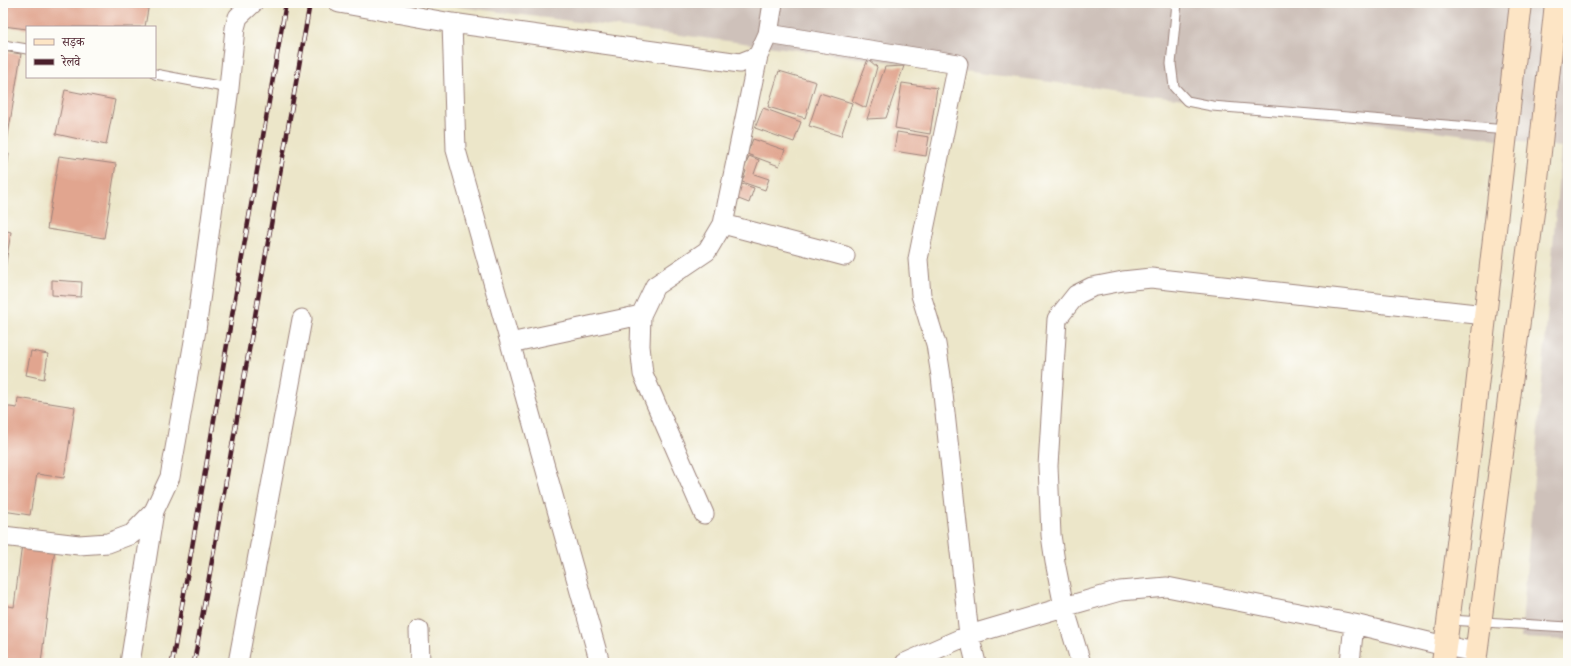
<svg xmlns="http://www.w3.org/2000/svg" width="1571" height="666" font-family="'IM FELL French Canon','Noto Serif Devanagari',serif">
  <rect width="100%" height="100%" fill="#fdfcf7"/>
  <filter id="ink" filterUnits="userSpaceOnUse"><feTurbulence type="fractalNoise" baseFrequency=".025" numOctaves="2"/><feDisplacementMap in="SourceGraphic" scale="8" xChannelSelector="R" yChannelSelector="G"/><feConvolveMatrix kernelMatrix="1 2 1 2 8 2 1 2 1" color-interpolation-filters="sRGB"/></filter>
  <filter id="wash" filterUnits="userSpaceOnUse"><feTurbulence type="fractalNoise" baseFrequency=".012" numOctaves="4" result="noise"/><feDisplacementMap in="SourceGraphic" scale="16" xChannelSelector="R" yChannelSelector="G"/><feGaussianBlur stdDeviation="0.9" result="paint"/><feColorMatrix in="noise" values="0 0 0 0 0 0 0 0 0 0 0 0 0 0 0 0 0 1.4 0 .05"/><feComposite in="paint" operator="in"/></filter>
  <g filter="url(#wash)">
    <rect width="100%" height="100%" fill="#ece6c9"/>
    <path fill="#cec1ba" d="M428 3H1568V640L1521 638 1561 147Z"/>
    <g id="blocks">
      <path fill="#e1a58f" d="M3 3H149L145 27H27V29L3 26Z
        M3 51 21 54 5 154H9L4 188Z
        M868 59 877 67 866 108 852 101Z
        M904 66 886 118 867 119 885 67Z
        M779 71 816 82 805 118 768 107Z
        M902 83 937 88 930 134 895 128Z
        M65 90 115 100 106 145 56 134Z
        M820 93 852 103 841 136 809 126Z
        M763 108 801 122 794 142 755 128Z
        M897 132 929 137 926 156 894 151Z
        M753 139 785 150 779 166 747 154Z
        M59 156 116 164 104 238 47 229Z
        M749 156 759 160 754 174 769 179 765 190 742 182 746 171 744 170Z
        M742 184 754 188 749 203 736 198Z
        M3 230 11 232 4 275H3Z
        M52 280 82 282 81 297 52 295Z
        M31 351 48 354 44 379 26 375Z
        M18 398 75 407 64 478 37 474 30 515 3 511V406L17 408Z
        M22 544 55 548 41 663H3V605L14 607Z"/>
    </g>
  </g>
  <g filter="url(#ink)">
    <use href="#blocks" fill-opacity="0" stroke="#9b827a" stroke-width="1"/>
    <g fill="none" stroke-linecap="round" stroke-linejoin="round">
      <g stroke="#9b827a" stroke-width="11">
        <path id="lane" d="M1177 3 1171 64 1174 87 1187 101 1212 106 1507 130
          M3 45 27 49
          M155 74 229 88
          M1449 620 1568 627"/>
      </g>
      <g stroke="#9b827a" stroke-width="21">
        <path id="street" d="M339 3 452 23 740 63 758 56 768 34 773 3
          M452 23 456 150 600 663
          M768 34 958 64 918 259 921 295 936 344 941 376 969 635 976 663
          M723 224 845 256
          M510 343 641 315
          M704 514 643 374 640 346 641 315 655 286 707 251 723 224 758 56
          M3 536 79 545 108 543 132 534 154 511 170 477 196 330 229 88 235 28 238 17 253 3
          M419 630 420 663
          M130 663 154 511
          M238 663 302 319
          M905 663 969 635 1064 607 1120 591 1167 587 1354 624 1445 646 1476 652
          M1081 663 1064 607 1055 562 1051 535 1048 466 1057 319 1076 295 1092 287 1123 281 1151 278 1485 315
          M1350 663 1354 624"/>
      </g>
      <g stroke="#9b827a" stroke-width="24">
        <path id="secondary" d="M1443 663 1470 448 1521 3
          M1475 663 1536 189 1556 3"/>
      </g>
      <use href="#lane" stroke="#fff" stroke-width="9"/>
      <use href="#street" stroke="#fff" stroke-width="19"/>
      <use href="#secondary" stroke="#fde5c5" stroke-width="22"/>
      <g stroke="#4a1f2b" stroke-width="4.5">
        <path id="rail" d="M172 663 286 3
          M194 663 310 3"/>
      </g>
      <use href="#rail" stroke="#fdfcf7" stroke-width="3" stroke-dasharray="9" stroke-linecap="butt"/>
    </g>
  </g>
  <rect width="1571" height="666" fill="none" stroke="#fdfcf7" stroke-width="16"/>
  <rect x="26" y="26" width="130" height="52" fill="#fdfcf7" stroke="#b5a4a5"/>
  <rect x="34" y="39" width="20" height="6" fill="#fde5c5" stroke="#b5a4a5"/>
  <text x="62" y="46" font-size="12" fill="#4a1f2b">सड़क</text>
  <rect x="34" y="59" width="20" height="6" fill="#4a1f2b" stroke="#b5a4a5"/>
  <text x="62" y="66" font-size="12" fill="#4a1f2b">रेलवे</text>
</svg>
